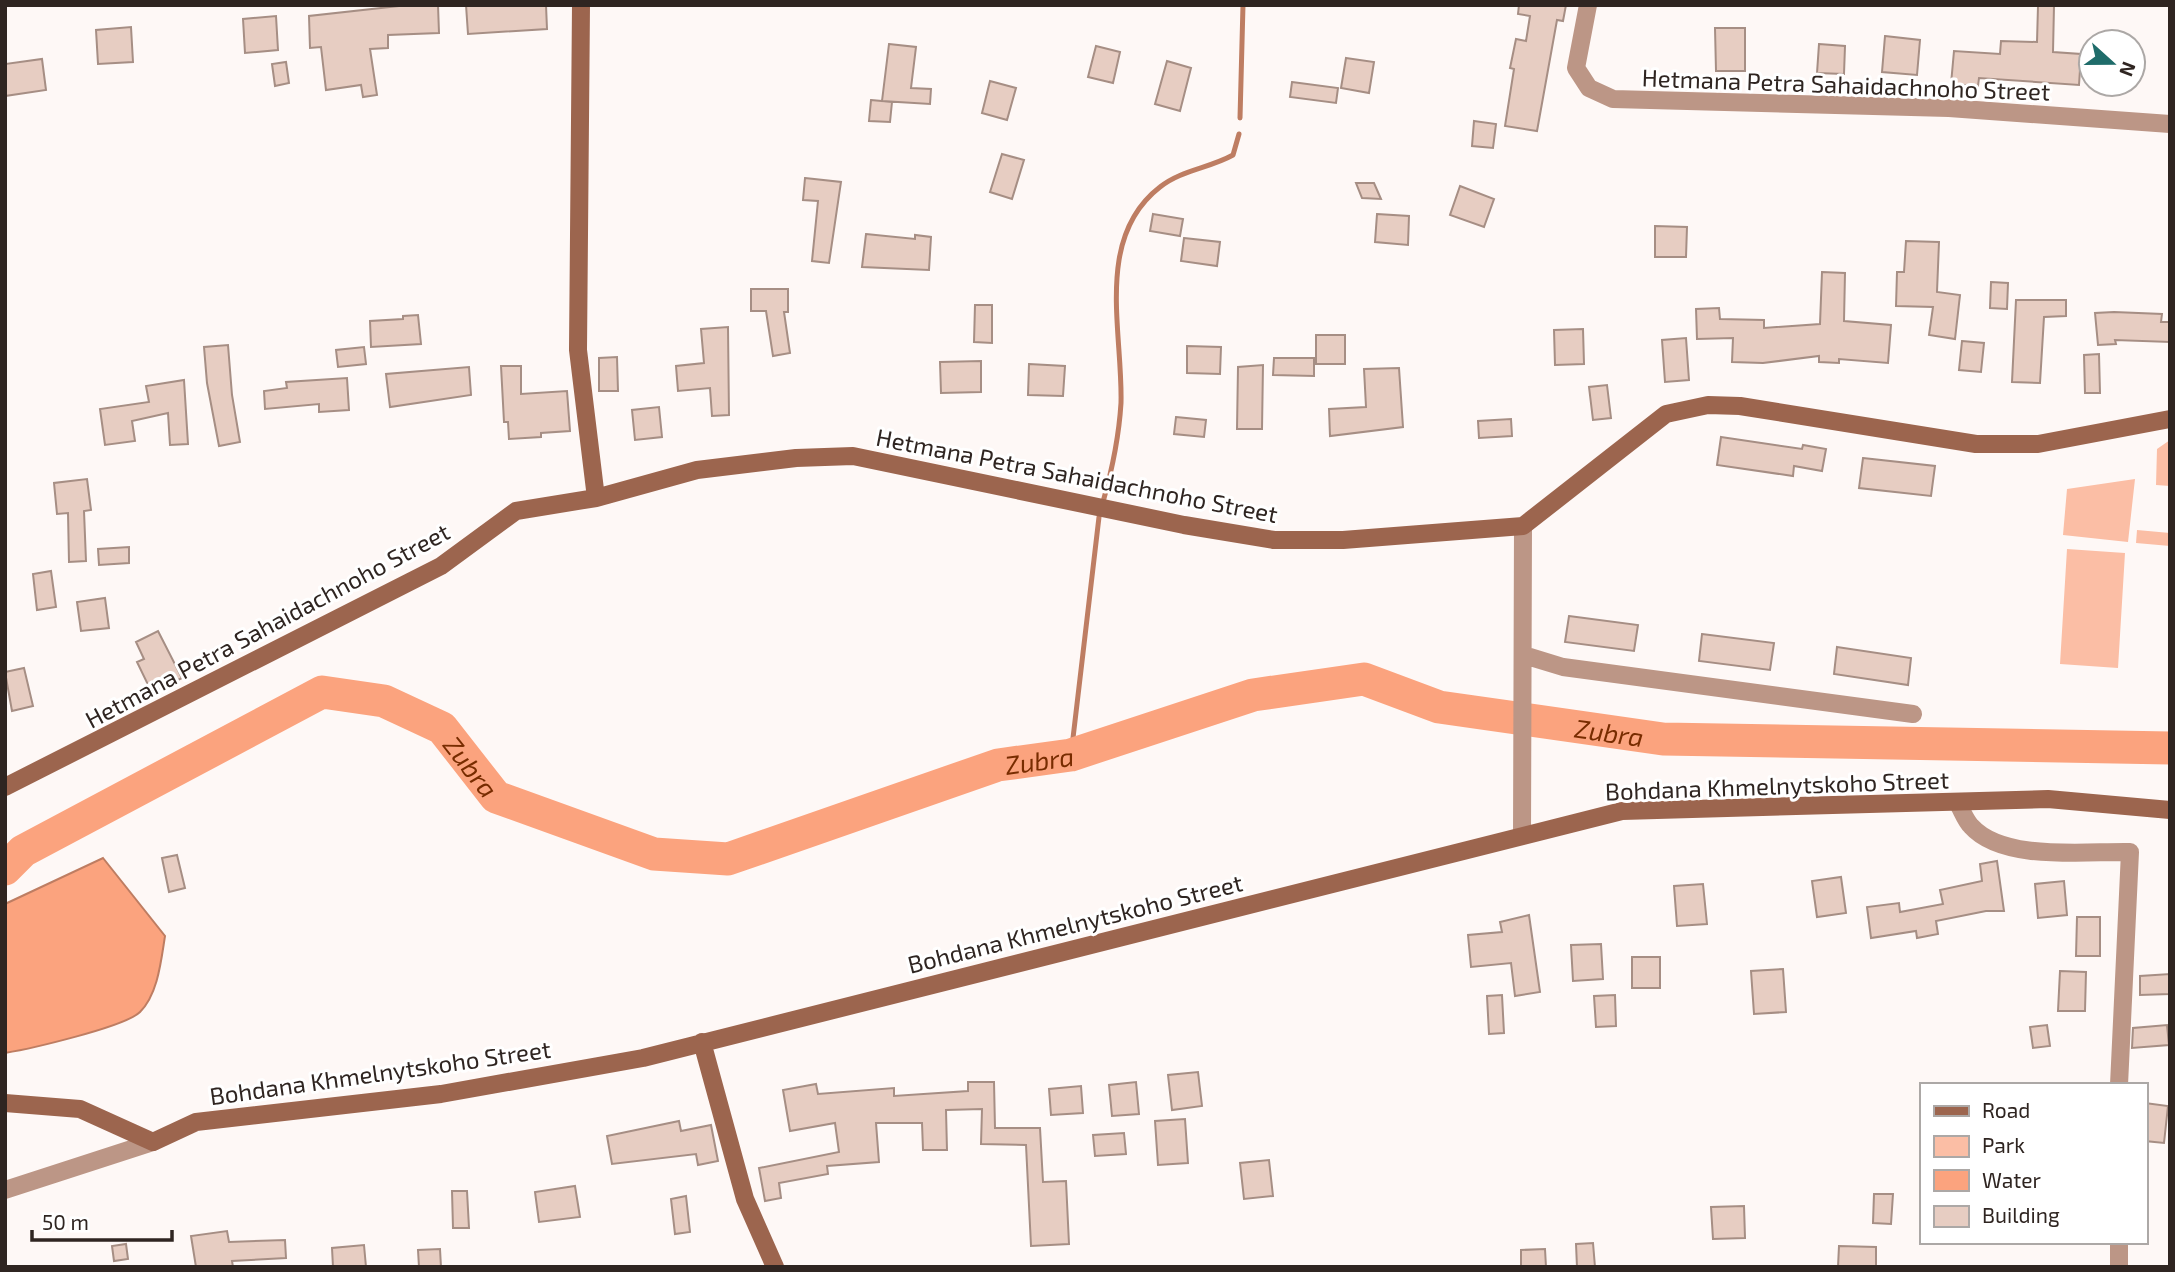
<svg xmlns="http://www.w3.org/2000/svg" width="2175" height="1272" font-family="'Exo 2',sans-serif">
  <rect width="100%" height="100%" fill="#fef8f6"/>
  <path fill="#fbbea5" d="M2170 440V486L2156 485 2157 449Z
    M2135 479 2128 542 2063 535 2067 489Z
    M2137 530 2170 533V546L2136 543Z
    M2067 549 2125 553 2118 668 2060 664Z"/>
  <path fill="#fba37e" stroke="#be7d62" stroke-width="2" d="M103 858 165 936C161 961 158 994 140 1012 125 1027 29 1049 5 1053V904Z"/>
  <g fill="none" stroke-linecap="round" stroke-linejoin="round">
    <path stroke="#be7d62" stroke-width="5" d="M1240 118 1243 5
      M1103 502C1112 470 1119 436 1121 403 1123 332 1094 238 1160 187 1181 170 1210 168 1233 155L1239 134
      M1071 755 1099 517"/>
    <path stroke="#fba37e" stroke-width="33" id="s1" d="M5 869 23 851 322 692 384 701 442 728 496 797 654 854 728 859 998 765 1071 755 1253 695 1364 679 1439 707 1663 739 2170 748"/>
  </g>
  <path fill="#e7cdc2" stroke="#a68e84" stroke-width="2" d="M408 5H438L439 33 388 35V48L370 49 377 95 363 97 361 85 326 90 321 47 310 48 309 16Z
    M466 5H546L547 29 468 34Z
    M1519 5H1566L1563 21 1557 20 1537 131 1505 126 1514 69 1510 68 1516 39 1526 41 1530 16 1518 14Z
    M2038 6H2054L2053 52 2081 54 2079 85 1979 78 1978 86 1951 84 1954 51 2000 54 2001 41 2037 42Z
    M276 16 278 50 245 53 243 19Z
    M131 27 133 62 98 64 96 30Z
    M1715 28H1745V71H1716Z
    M1885 36 1920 40 1917 75 1882 72Z
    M889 44 916 47 911 88 931 89 930 104 882 101Z
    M1819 44 1845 46 1844 74 1817 73Z
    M1096 46 1120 52 1113 83 1088 77Z
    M1346 58 1374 62 1369 93 1341 88Z
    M42 59 46 90 5 96V64Z
    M1167 61 1191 68 1180 111 1155 104Z
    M286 62 289 83 275 86 272 64Z
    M990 81 1016 88 1007 120 982 113Z
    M1292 82 1338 88 1336 103 1290 97Z
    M871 100 892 102 890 122 869 121Z
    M1474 121 1496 124 1493 148 1472 146Z
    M1002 154 1024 160 1012 199 990 192Z
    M805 178 841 182 829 263 812 261 818 201 803 200Z
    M1356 183H1374L1381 199 1362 198Z
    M1460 186 1494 199 1484 227 1450 215Z
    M1153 214 1183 219 1180 236 1150 231Z
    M1377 214 1409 216 1408 245 1375 242Z
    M1655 226 1687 227 1686 257H1655Z
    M866 234 915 239V235L931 237 929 270 862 267Z
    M1184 238 1220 242 1217 266 1181 261Z
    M1906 241 1939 242 1937 292 1960 295 1955 339 1929 335 1933 307 1896 306 1897 272H1904Z
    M1822 272 1845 273 1844 321 1891 325 1888 363 1839 359V363L1819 362V356L1763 363 1732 362 1733 338 1697 339 1696 309 1719 308 1720 319 1764 320V328L1820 324Z
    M1991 282 2008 283 2007 309 1990 308Z
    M751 289H788V312H784L790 353 773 356 766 311H751Z
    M2016 300H2066V316L2044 317 2040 383 2012 382Z
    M975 305H992V343L974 342Z
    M2114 312 2162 314 2161 322H2170V342L2115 340 2116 344 2098 345 2095 313Z
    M418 315 421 344 371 347 370 321 403 319V316Z
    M728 327 729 415 712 416 710 388 678 391 676 366 704 363 701 329Z
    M1583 329 1584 364 1555 365 1554 330Z
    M1316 335H1345V364H1316Z
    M1686 338 1689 380 1665 382 1662 340Z
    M1962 341 1984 343 1981 372 1959 370Z
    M228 345 232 395 240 442 219 446 207 383 204 347Z
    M1187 346 1221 347 1220 374 1187 373Z
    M364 347 366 364 338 367 336 350Z
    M2099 354 2100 393H2085L2084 355Z
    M617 357 618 391H599V358Z
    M1274 358H1314V376L1273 375Z
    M981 361V392L941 393 940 362Z
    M1029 364 1065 366 1063 396 1028 395Z
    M1263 365 1262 429H1237L1238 367Z
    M501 366H521V394L567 391 570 431 541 433V437L509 439 508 422H504Z
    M469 367 471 395 390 407 386 374Z
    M1399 368 1403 427 1330 436 1329 409 1366 407 1364 369Z
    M347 378 349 410 319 412V404L265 409 264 391 287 388 286 382Z
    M184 380 188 444 170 445 168 413 132 421 135 441 105 445 100 409 149 402 146 386Z
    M1607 385 1611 418 1593 420 1589 387Z
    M659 407 662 437 635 440 632 410Z
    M1176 417 1206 420 1204 437 1174 434Z
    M1511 419 1512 436 1479 438 1478 421Z
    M1721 437 1802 449 1803 445 1826 449 1822 471 1794 466 1793 476 1717 465Z
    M1863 458 1935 466 1931 496 1859 488Z
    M87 479 91 510 84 511 86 561 69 562 68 513 57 514 54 483Z
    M129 547V563L99 565 98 549Z
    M51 571 56 607 37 610 33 574Z
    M105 598 109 628 81 631 77 602Z
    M1569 616 1638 625 1634 651 1565 642Z
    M158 631 182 678 152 693 137 662 144 659 136 642Z
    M1702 634 1774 643 1770 670 1699 661Z
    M1837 647 1911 658 1908 685 1834 674Z
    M24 668 33 706 12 711 5 672Z
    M177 855 185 888 169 892 162 858Z
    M1997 861 2004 911H1986L1936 921 1938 934 1917 938 1916 931 1871 938 1867 907 1899 903 1900 912 1943 904 1940 890 1982 881 1980 864Z
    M1841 877 1846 913 1817 917 1812 881Z
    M2064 881 2067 915 2038 918 2035 884Z
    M1703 884 1707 924 1677 926 1674 886Z
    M1529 915 1540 992 1515 996 1511 963 1471 967 1468 935 1502 932 1500 922Z
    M2077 917H2100V956H2076Z
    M1601 944 1603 979 1573 981 1571 945Z
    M1632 957H1660V988H1632Z
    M1783 969 1786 1012 1754 1014 1751 971Z
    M2060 971 2086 972 2085 1011H2058Z
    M2170 974V994L2140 995V976Z
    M1502 995 1504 1033 1489 1034 1487 996Z
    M1615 995 1616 1026 1596 1027 1594 996Z
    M2047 1025 2050 1046 2033 1048 2030 1027Z
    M2167 1025 2169 1045 2132 1048 2133 1028Z
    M1198 1072 1202 1106 1172 1110 1168 1075Z
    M968 1082H994L995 1128H1040L1043 1182 1066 1181 1069 1244 1031 1246 1026 1145 981 1144 982 1109 946 1110 947 1150H923L922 1123H876L879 1162 827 1166 828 1174 779 1183 781 1198 765 1201 759 1168 839 1152 835 1123 790 1131 783 1090 816 1084 818 1094 894 1088V1096L968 1091Z
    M1136 1082 1139 1114 1112 1116 1109 1085Z
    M1081 1086 1083 1113 1051 1115 1049 1089Z
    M2145 1103 2168 1106 2164 1143 2145 1141Z
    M1185 1119 1188 1163 1158 1165 1155 1121Z
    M679 1121 681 1131 711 1125 718 1161 698 1165 696 1154 612 1164 607 1136Z
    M1124 1133 1126 1154 1095 1156 1093 1135Z
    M1269 1160 1273 1196 1244 1199 1240 1163Z
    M575 1186 580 1217 539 1222 535 1192Z
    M452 1191H467L469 1228H453Z
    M1874 1194H1893L1891 1224 1873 1223Z
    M686 1196 690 1232 675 1234 671 1199Z
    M1744 1206 1745 1238 1713 1239 1711 1207Z
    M227 1231 229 1242 285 1240 286 1258 232 1261 233 1267H196L191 1236Z
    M1593 1243 1595 1267H1577L1576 1244Z
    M126 1244 128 1259 114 1261 112 1246Z
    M364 1245 366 1267H333L332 1248Z
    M1839 1246 1876 1247V1267H1838Z
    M440 1249 441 1267H419L418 1250Z
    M1545 1249 1546 1267H1521V1250Z"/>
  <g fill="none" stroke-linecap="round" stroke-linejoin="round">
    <path stroke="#bc9686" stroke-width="18" d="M1588 5 1576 68 1589 88 1613 99 1949 108 2170 124
      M1524 655 1563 667 1913 714
      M1957 802C1962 810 1965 820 1971 826 2003 862 2086 851 2130 852L2119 1085
      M1522 835 1523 526
      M5 1190 153 1142
      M2119 1242V1267"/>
    <path stroke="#9c654e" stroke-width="18" d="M581 5 578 350 596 498
      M5 787 441 566 516 511 596 498 697 470 796 458 853 456 1184 525 1274 540H1343L1523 526 1666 414 1708 405 1740 406 1976 444H2038L2170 419
      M702 1042 745 1199 775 1267
      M5 1103 80 1109 153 1142 196 1122 441 1094 643 1058 1622 811 2048 799 2170 810"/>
  </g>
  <g text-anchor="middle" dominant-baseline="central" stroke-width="6" stroke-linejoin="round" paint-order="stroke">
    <g font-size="24" fill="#2f2521" stroke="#fff">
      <text transform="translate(1846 84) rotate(2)">Hetmana Petra Sahaidachnoho Street</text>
      <text transform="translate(1077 475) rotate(11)">Hetmana Petra Sahaidachnoho Street</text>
      <text transform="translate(267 625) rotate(-28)">Hetmana Petra Sahaidachnoho Street</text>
      <text transform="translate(1777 785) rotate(-2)">Bohdana Khmelnytskoho Street</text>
      <text transform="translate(1075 923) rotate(-14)">Bohdana Khmelnytskoho Street</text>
      <text transform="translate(380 1072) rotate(-8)">Bohdana Khmelnytskoho Street</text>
    </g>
    <g font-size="26" font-style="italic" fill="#782c00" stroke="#fff">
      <text stroke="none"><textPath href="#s1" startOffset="1736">Zubra</textPath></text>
      <text stroke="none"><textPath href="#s1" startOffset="1148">Zubra</textPath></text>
      <text stroke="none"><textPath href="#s1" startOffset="539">Zubra</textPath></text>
    </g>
  </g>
  <rect width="2175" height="1272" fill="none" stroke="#2f2521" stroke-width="14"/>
  <rect x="1920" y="1083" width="228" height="161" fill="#ffffff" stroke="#aca8a6" stroke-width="2"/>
  <rect x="1934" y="1106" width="35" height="10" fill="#9c654e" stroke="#aca8a6" stroke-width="2"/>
  <text x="1982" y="1118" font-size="21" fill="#2f2521">Road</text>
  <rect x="1934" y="1136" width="35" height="21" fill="#fbbea5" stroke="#aca8a6" stroke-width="2"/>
  <text x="1982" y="1153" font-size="21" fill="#2f2521">Park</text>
  <rect x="1934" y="1170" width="35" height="21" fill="#fba37e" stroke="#aca8a6" stroke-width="2"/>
  <text x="1982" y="1188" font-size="21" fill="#2f2521">Water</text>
  <rect x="1934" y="1206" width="35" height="21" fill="#e7cdc2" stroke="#aca8a6" stroke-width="2"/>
  <text x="1982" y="1223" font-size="21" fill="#2f2521">Building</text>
  <g transform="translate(2112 63) rotate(111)"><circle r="33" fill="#ffffff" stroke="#aca8a6" stroke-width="2"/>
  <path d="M0-5L12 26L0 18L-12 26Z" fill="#1f6c6a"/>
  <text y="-10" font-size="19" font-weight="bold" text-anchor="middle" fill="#2f2521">N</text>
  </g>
  <path d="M32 1230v10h140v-10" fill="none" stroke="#2f2521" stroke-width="3.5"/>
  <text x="42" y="1230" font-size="21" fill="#2f2521" stroke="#ffffff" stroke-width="5" paint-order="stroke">50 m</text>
</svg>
